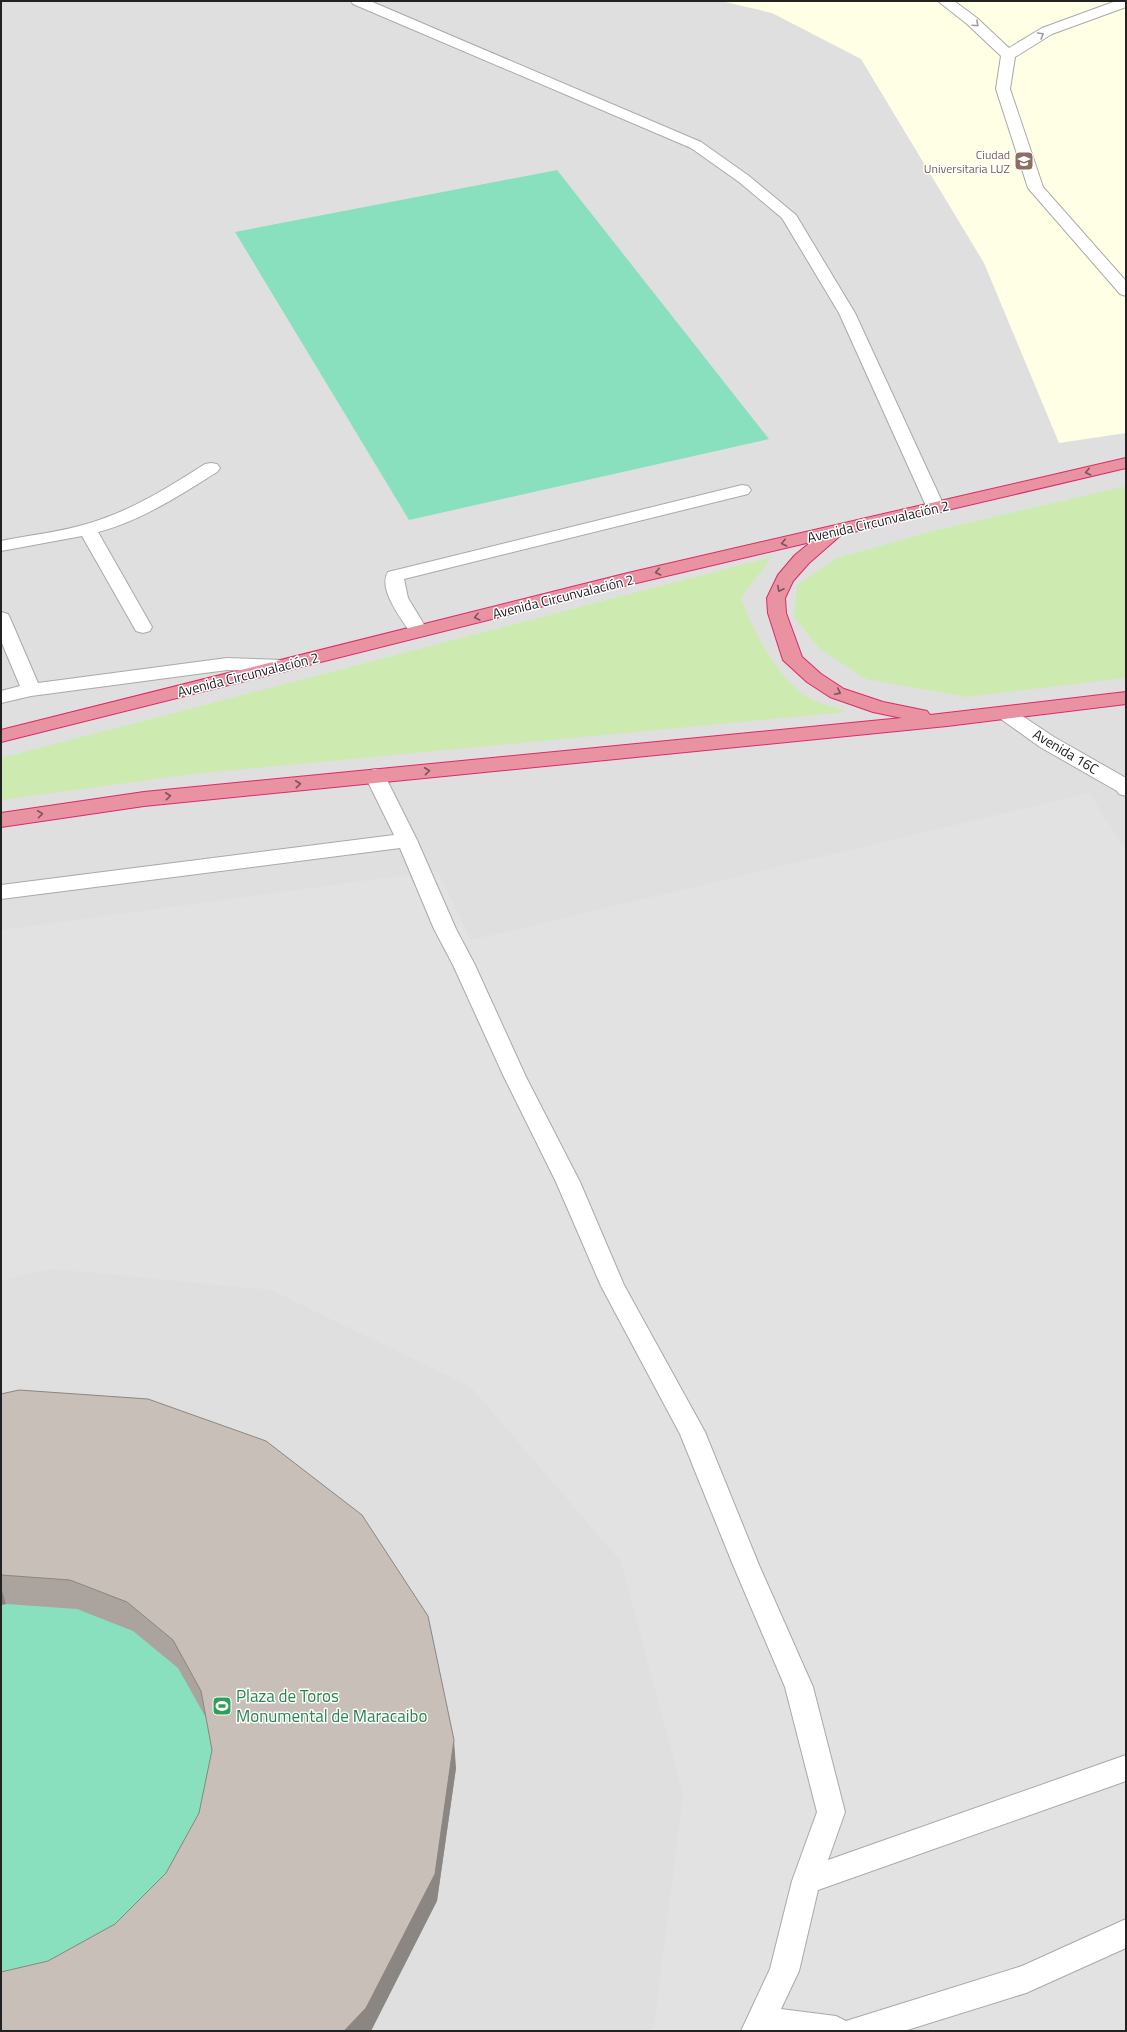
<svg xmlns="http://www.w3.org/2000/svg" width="1127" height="2032" font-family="'Titillium Web',sans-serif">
  <rect width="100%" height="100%" fill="#f2efe9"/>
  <path fill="#e0dfdf" d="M1 1H1126V2031H1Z"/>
  <path fill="#ffffe5" d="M721 1H1126V433L1059 443 984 263 861 59 772 13Z"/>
  <path fill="#cdebb0" d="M1126 486V678L966 697 866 679 820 649 794 617 797 585 837 558 933 531Z
    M772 557 741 598C755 635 773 670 804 695 814 702 836 707 847 712L193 774 1 800V758Z"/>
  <path fill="#88e0be" d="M557 170 769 439 409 520 235 232Z
    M1 1425 437 1901 371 2031H1Z"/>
  <path fill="#e2e2e2" d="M1089 793 1126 850V2031H651L654 2025 683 1794 621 1562 471 1387 271 1290 53 1269 1 1280V930L437 871 471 940Z"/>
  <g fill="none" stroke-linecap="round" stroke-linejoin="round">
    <g stroke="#a9a9a9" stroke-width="2">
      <path id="lane" d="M938 1H954L977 18 1009 48 1042 28 1116 1H1126V7L1052 34 1015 57 1010 89 1043 187 1126 281V296L1120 294 1028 188 996 89 1001 56 967 24Z
        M211 463 217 464 220 468 217 472C180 495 141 521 98 532L152 627 150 631 143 633 136 631 82 536 1 551V541C35 534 70 531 102 519 139 506 172 485 205 464Z
        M742 485 748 486 751 490 748 494 404 579 408 598 428 631 426 635 419 637 412 635C403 621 377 589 388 572Z
        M1 612 8 614 10 618 38 683 227 658 283 660 290 662 293 666 290 670 283 672 227 670 31 696 1 703V691L20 686 1 641Z
        M375 769 382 771 385 776 417 840 456 929 475 965 526 1077 580 1182 624 1285 705 1432 759 1565 813 1687 845 1812 828 1860 1126 1755V1781L818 1890 799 1971 781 2009 836 2016 846 2021 1022 1966 1126 1919V1948L1026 1993 904 2031H741L770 1969 792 1881 817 1812 785 1687 733 1565 680 1434 601 1286 556 1182 504 1077 453 965 434 929 400 848 1 899V885L394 835 365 776 368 771Z"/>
    </g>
    <g stroke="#a9a9a9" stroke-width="2">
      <path id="street" d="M351 1H370L701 142 749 176 796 215 855 313 945 508 942 512 936 513 930 512 927 508 839 313 782 218 739 182 691 148 353 4Z
        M1005 707 1012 709 1054 737 1126 778V796L1119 794 1117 791 1040 747 998 717 995 713 998 709Z"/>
    </g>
    <g stroke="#dc2a67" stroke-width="2">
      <path id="highway" d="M1126 458V468L841 535 809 563 793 581 785 598 786 613 802 657 821 674 844 689 883 702 927 711 930 715 1126 692V704L947 726 144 806 1 827V813L144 792 902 718 873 712 830 697 807 682 783 660 768 613 767 598 778 575 795 555 811 542 628 585 1 742V730L628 573Z"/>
    </g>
    <use href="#lane" fill="#fff" fill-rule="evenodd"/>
    <use href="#street" fill="#fff" fill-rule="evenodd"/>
    <use href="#highway" fill="#e892a2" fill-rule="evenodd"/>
  </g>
  <path fill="#aba49e" d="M1 1394 456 1768 437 1901 48 1961 115 1924 166 1873 199 1813 212 1750 206 1718 178 1668 133 1631 77 1609 6 1604 1 1605Z"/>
  <path fill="#8b8681" d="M1 1587 6 1604 1 1605Z
    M454 1740 456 1768 437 1901 371 2031H344Z"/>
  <path fill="#c7bfb8" stroke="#8b8681" d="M19 1390 148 1399 266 1441 362 1515 428 1616 454 1740 435 1874 366 2008 344 2031H1V1972L48 1961 115 1924 166 1873 199 1813 212 1750 201 1691 173 1640 127 1602 70 1580 1 1575V1394Z"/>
  <defs><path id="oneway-chevron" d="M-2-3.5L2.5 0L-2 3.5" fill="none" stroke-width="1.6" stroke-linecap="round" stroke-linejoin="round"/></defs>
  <g stroke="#9c9c9c">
    <use href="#oneway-chevron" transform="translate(976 24) rotate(43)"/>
    <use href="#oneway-chevron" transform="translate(1041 35) rotate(-31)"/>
  </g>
  <g stroke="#7b545c">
    <use href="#oneway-chevron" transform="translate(1088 472) rotate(167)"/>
    <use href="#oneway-chevron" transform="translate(784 543) rotate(167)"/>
    <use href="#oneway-chevron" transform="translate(658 572) rotate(167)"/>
    <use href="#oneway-chevron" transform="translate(780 589) rotate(117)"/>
    <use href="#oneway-chevron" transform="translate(477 617) rotate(166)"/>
    <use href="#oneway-chevron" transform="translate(838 692) rotate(26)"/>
    <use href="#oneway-chevron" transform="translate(427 771) rotate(-6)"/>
    <use href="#oneway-chevron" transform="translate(298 784) rotate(-6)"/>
    <use href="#oneway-chevron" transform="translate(168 796) rotate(-6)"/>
    <use href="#oneway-chevron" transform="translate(40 814) rotate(-8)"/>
  </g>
  <defs>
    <g id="university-square" transform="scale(1)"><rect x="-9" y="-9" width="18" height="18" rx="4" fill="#8d6e63" stroke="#fff"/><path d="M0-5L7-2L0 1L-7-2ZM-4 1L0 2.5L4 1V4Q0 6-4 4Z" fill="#fff"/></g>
    <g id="stadium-square" transform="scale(1)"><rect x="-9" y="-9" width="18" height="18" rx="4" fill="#2e9e5b" stroke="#fff"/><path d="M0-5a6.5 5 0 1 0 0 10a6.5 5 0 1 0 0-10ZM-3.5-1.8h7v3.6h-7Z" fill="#fff"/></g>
  </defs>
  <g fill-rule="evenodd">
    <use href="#university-square" x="1024" y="161"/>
    <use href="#stadium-square" x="222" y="1706"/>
  </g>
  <g text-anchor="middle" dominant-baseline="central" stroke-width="3" stroke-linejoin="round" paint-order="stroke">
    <g font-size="12" fill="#785e54" stroke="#fff" text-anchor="end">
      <text x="1010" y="154">Ciudad<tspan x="1010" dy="14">Universitaria LUZ</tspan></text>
    </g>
    <g font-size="14" fill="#222" stroke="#fff">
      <text transform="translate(878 521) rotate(-13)">Avenida Circunvalación 2</text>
      <text transform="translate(563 596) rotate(-14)">Avenida Circunvalación 2</text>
      <text transform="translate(248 674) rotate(-14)">Avenida Circunvalación 2</text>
      <text transform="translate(1066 751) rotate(31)">Avenida 16C</text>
    </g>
    <g font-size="17" fill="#27864d" stroke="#fff" text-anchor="start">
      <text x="236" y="1696">Plaza de Toros<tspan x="236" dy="20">Monumental de Maracaibo</tspan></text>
    </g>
  </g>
  <rect width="1127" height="2032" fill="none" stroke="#222222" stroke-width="4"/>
</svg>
